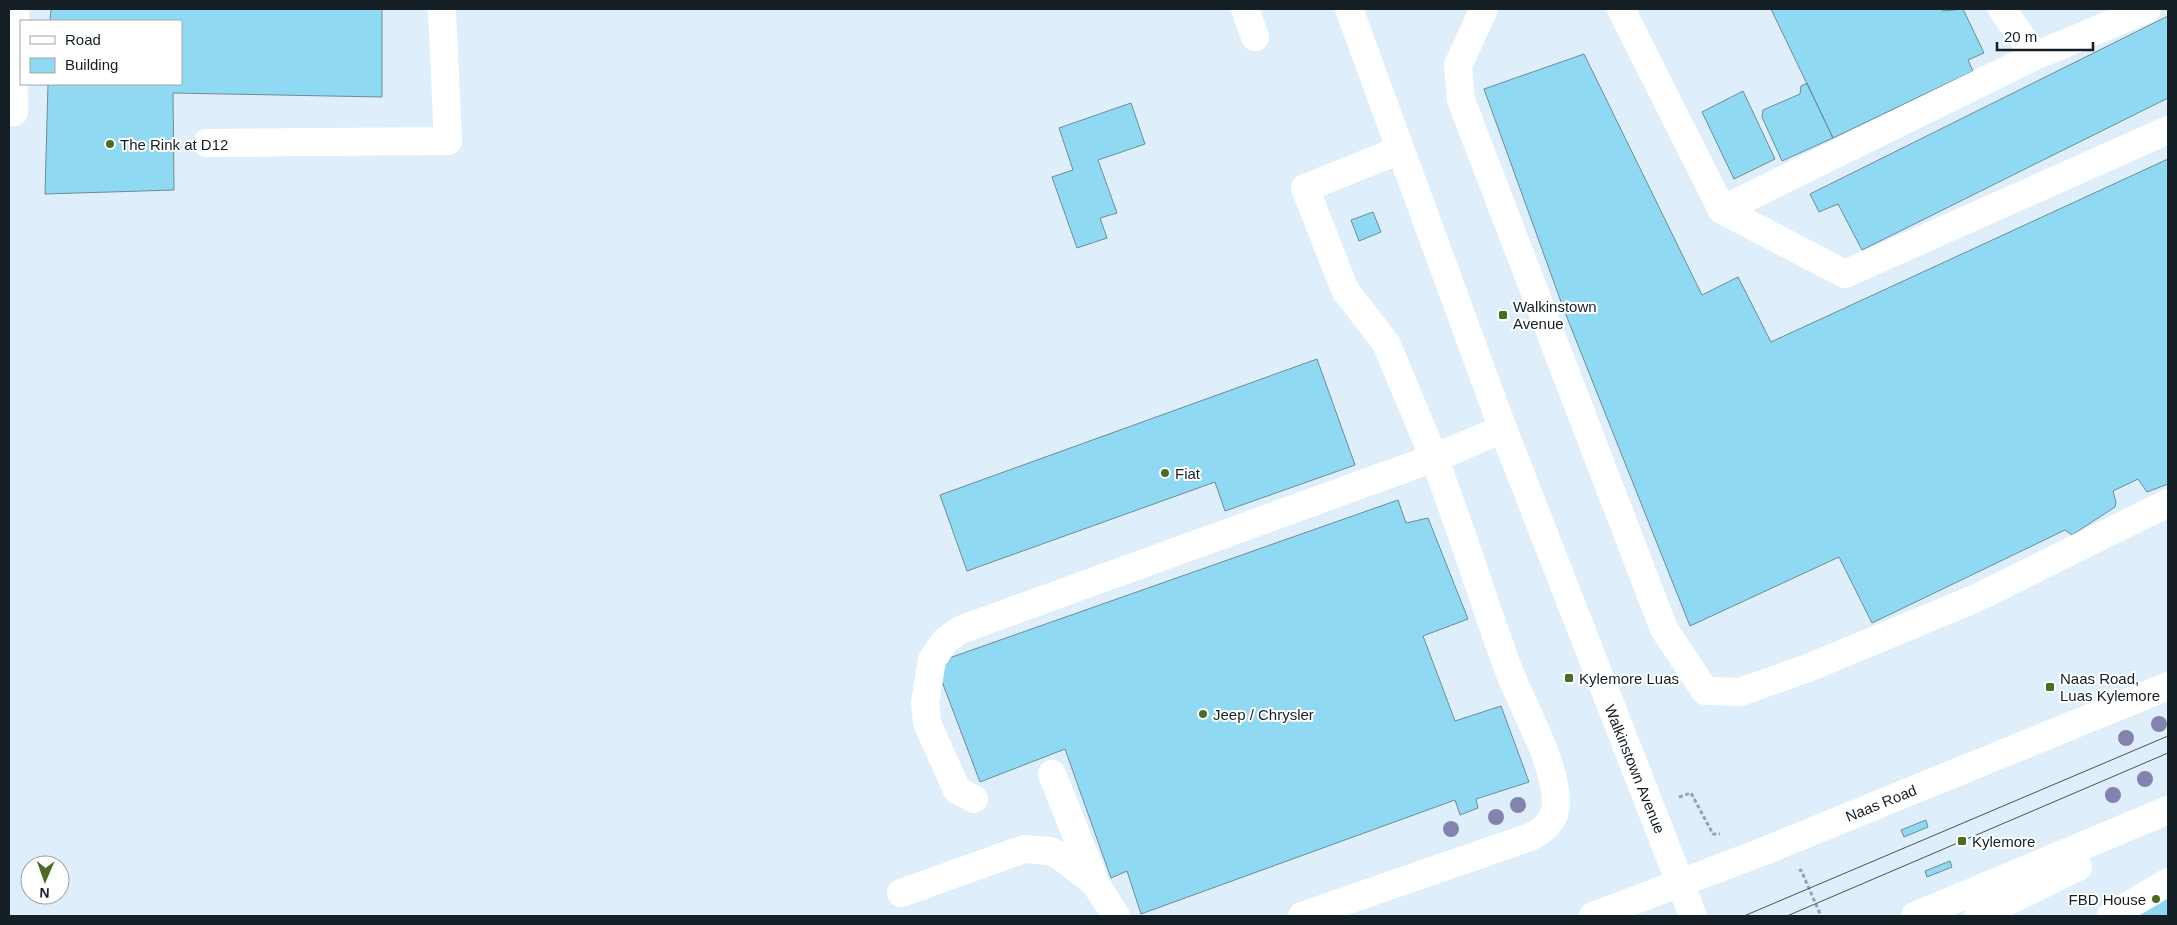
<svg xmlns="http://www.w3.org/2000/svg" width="2177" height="925" font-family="Arial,sans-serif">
  <rect width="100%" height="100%" fill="#deeefa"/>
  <path fill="#8fdaf2" stroke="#6c8c97" d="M51 9H382V97L173 93 174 190 45 194 48 84H181V21H50Z
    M1771 9H1942L1943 11 1963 9 1984 53 1968 60 1973 71 1833 138Z
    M2168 16V98L1862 250 1838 204 1819 212 1810 194Z
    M1584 54 1702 295 1738 277 1771 342 2168 159V484L2147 492 2138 479 2113 491 2116 502 2115 507 2072 535 2065 530 1872 623 1839 557 1690 626 1564 310 1484 89Z
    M1807 83 1833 138 1782 161 1762 117 1763 110 1800 94 1801 86Z
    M1743 91 1775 159 1734 179 1702 112Z
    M1131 103 1145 144 1098 160 1117 213 1100 218 1107 238 1077 248 1052 177 1073 170 1059 128Z
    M1373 212 1381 232 1359 241 1351 220Z
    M1317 359 1355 465 1225 511 1215 482 967 571 940 495Z
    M1398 500 1406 523 1428 518 1468 619 1423 636 1455 721 1501 706 1529 782 1476 799 1478 808 1460 815 1455 800 1141 914 1127 871 1111 878 1065 749 980 782 935 663Z
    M1926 820 1928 827 1904 837 1901 830Z
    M1950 861 1952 867 1927 877 1925 871Z
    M2168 886V916H2120Z"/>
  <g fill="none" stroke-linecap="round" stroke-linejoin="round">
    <path stroke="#97a4af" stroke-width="3" stroke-dasharray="4 2.5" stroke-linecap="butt" d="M1679 797 1691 793 1713 834H1720
      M1799 871 1801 870 1821 916"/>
    <path stroke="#fff" stroke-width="28" d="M1245 9 1255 37
      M1484 9 1458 65 1461 100 1664 629 1705 691 1740 692 1808 668 1974 599 2168 503
      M1621 9 1722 210 1845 274 2168 130
      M2002 9 2035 56 2147 9
      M14 112 15 9
      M207 143 448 141 442 9
      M1400 150 1305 188 1345 290 1386 343 1434 458 1503 429
      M1722 210 2035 56
      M1052 774 1095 882
      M974 799 957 790 927 723 925 703 932 660 945 641 960 630 1434 458C1461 528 1483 600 1509 671 1524 709 1556 764 1556 803 1556 820 1543 831 1530 837L1302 916
      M901 893 1024 849 1050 851 1060 856 1095 883 1116 916
      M2111 916 2168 882"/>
    <path stroke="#fff" stroke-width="28" d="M1349 9 1503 429 1693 916
      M1593 916 1762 852 2168 686
      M1915 916 2168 810
      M1978 916 2078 867"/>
    <path stroke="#48535b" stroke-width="1" d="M1744 916 2168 736
      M1787 916 2168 753"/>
  </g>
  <g fill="#8383ae">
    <circle cx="2159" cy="724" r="8"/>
    <circle cx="2126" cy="738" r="8"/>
    <circle cx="2145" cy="779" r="8"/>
    <circle cx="2113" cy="795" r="8"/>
    <circle cx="1518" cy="805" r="8"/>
    <circle cx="1496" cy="817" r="8"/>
    <circle cx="1451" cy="829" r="8"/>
  </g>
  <g fill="#4c6c22" stroke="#fff" stroke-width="2">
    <circle cx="110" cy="144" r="5"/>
    <rect x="1498" y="310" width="10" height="10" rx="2.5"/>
    <circle cx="1165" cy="473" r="5"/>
    <rect x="1564" y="673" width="10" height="10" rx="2.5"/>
    <rect x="2045" y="682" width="10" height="10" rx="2.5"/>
    <circle cx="1203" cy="714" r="5"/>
    <rect x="1957" y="836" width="10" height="10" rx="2.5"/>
    <circle cx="2156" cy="899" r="5"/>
  </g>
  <g text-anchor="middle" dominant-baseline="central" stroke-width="4" stroke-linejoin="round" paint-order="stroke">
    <g font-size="15" fill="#151f26" stroke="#fff" text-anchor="start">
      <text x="120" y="144">The Rink at D12</text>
      <text x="1513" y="306">Walkinstown<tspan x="1513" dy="17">Avenue</tspan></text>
      <text x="1175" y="473">Fiat</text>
      <text x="1579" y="678">Kylemore Luas</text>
      <text x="2060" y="678">Naas Road,<tspan x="2060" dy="17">Luas Kylemore</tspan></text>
      <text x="1213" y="714">Jeep / Chrysler</text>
      <text x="1972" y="841">Kylemore</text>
      <text x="2146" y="899" text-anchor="end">FBD House</text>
    </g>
    <g font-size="15" fill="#151f26" stroke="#fff">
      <text transform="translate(1635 769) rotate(68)">Walkinstown Avenue</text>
      <text transform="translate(1881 803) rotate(-22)">Naas Road</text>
    </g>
  </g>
  <rect width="2177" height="925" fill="none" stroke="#151f26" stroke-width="20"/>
  <rect x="20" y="20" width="162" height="65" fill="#ffffff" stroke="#a1a5a8"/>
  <rect x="30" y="36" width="25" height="8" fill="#ffffff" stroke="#a1a5a8"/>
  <text x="65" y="45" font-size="15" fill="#151f26">Road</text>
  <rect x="30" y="58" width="25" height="15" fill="#8fdaf2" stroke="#a1a5a8"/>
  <text x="65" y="70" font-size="15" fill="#151f26">Building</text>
  <g transform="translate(45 880) rotate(182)"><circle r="24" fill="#ffffff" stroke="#a1a5a8"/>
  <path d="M0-4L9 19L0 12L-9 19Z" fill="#4c6c22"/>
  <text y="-8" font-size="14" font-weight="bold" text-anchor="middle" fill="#151f26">N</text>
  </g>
  <path d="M1997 42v8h96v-8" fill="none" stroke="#151f26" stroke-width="2.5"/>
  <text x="2004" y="42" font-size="15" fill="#151f26" stroke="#ffffff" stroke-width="4" paint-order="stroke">20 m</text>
</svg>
